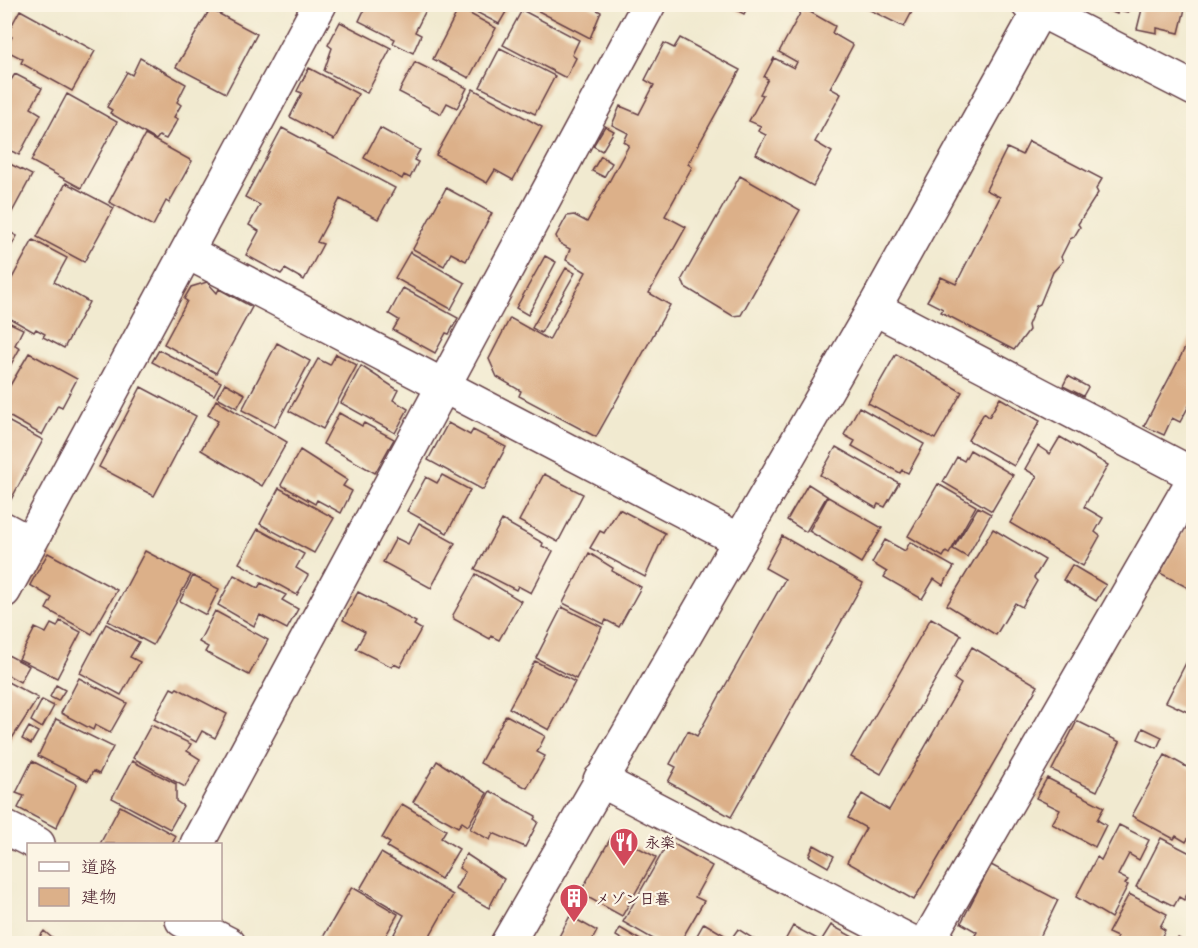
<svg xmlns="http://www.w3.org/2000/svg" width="1198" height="948" font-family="Mali,'Klee One',sans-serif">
  <rect width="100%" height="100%" fill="#fcf5e5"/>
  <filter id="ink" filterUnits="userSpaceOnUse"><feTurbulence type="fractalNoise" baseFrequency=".0167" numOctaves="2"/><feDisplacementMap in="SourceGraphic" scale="12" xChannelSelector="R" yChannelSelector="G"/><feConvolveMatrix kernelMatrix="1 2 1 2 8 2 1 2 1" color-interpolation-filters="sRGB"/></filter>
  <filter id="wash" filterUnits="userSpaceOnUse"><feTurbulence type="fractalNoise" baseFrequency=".008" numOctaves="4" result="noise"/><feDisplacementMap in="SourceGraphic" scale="24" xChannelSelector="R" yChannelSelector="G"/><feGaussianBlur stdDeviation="1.35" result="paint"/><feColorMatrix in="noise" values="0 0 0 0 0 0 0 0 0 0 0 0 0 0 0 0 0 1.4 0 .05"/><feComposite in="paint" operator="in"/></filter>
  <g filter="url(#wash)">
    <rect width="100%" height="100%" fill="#f1ead0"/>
    <g id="blocks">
      <path fill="#dcb089" d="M367 4 421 5 420 7 426 10 415 32 421 35 413 53 393 43 395 39 359 21Z
        M525 4H586L601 12 590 38Z
        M725 4H749L744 14Z
        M858 4H916L904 27Z
        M1091 4H1130L1128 12 1118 10 1117 14Z
        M463 5H510L499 24Z
        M1143 5H1186L1179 33 1157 28V33L1137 29Z
        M459 8 496 28 469 78 433 59Z
        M803 8 835 26 832 33 853 45 830 88 841 94 815 142 832 152 813 186 756 154 766 135 758 131 761 126 749 121 763 95 760 94 768 79 764 77 774 58 794 68 797 62 779 52Z
        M210 9 257 34 226 93 176 67Z
        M20 10 95 51 72 91 21 63 23 59 5 50 12 37 7 34Z
        M522 10 579 40 572 55 576 58 566 78 503 45Z
        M340 22 391 48 367 93 324 71 332 48 328 45Z
        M680 38 740 70 688 164 692 167 665 216 686 227 649 293 670 305 596 437 519 396 521 391 497 377 489 359 510 318 549 340 586 272 566 260 570 249 559 243 556 236 567 216 574 215 587 222 629 145 624 142 628 133 612 125 620 106 639 114 654 85 645 80 664 43 674 48Z
        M500 48 555 76 535 114 480 87Z
        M140 58 186 84 177 102 181 105 174 117 178 119 166 139 159 136 156 140 110 113 112 110 107 107 127 72 132 75Z
        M415 62 467 88 457 108 447 103 441 114 399 92Z
        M309 68 358 94 334 140 290 117 302 93 297 91Z
        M15 74 42 88 31 108 41 114 19 155 4 147V81L9 83Z
        M473 89 542 127 513 180 495 170 487 183 436 155Z
        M67 94 117 122 81 188 31 161Z
        M605 126 614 131 602 151 593 146Z
        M282 128 395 188 378 219 340 199 317 242 323 244 304 280 285 269 281 274 246 255 259 231 249 225 260 205 245 197Z
        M380 128 420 150 414 160 418 162 410 178 404 175 402 179 364 158Z
        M145 135 192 161 169 203 166 201 153 226 109 202Z
        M1029 141 1102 179 1096 189 1098 193 1078 224 1080 227 1074 237 1070 239 1061 257 1063 261 1053 272 1040 304 1036 306 1028 325 1029 330 1014 350 941 312 943 309 927 301 941 277 956 284 1000 197 986 190 1007 148 1022 155Z
        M601 156 612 163 604 177 592 171Z
        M4 161 32 175 4 227Z
        M740 176 800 210 741 315 733 316 685 287 682 279Z
        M66 183 114 208 84 262 37 237Z
        M446 188 492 213 466 261 451 253 444 266 413 249Z
        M4 229 17 236 4 259Z
        M33 240 67 258 54 282 89 302 64 348 43 337 45 334 36 329 34 332 4 315V293Z
        M410 252 465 283 451 309 395 278Z
        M545 256 556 262 528 315 516 308Z
        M566 268 575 273 541 333 532 328Z
        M207 282 217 293 219 289 252 307 216 373 164 344 187 301 184 299 191 287Z
        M403 288 458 318 449 334 446 333 435 353 393 330 399 320 389 314Z
        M4 320 23 329 15 345 20 348 4 377Z
        M1194 331V408L1189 406 1180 422 1172 418 1164 435 1144 426Z
        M277 343 310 361 275 427 242 410Z
        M159 350 221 382 214 395 152 362Z
        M29 353 77 379 62 407 58 405 42 435 5 414 8 397 5 394Z
        M336 354 357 365 323 429 289 411 318 359 330 365Z
        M896 354 962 392 935 439 868 403Z
        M361 366 398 390 393 400 408 409 395 433 341 403Z
        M1068 376 1088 387 1083 396 1063 386Z
        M225 383 245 394 237 408 217 397Z
        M141 387 196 416 154 496 99 467Z
        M1000 398 1040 421 1014 466 968 440 984 413 989 417Z
        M216 400 287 442 262 486 201 450 218 421 208 415Z
        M859 407 924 444 908 473 902 470 900 473 852 446 855 441 844 435Z
        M339 413 362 426 364 423 394 439 375 473 323 444Z
        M4 419 43 440 8 505 4 503Z
        M448 423 470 435 473 430 506 447 483 490 428 460Z
        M1060 437 1108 465 1084 507 1103 518 1095 532 1100 536 1083 566 1010 523 1037 476 1025 469 1038 446 1050 454Z
        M836 447 899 483 885 507 878 504 876 508 820 475Z
        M300 450 347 480 343 486 352 491 341 513 317 500 315 504 281 485Z
        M970 450 1013 475 992 511 943 482 957 457 964 461Z
        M544 474 583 494 558 542 519 521Z
        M442 475 470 490 447 533 407 511 426 477 437 483Z
        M808 484 827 496 806 532 787 520Z
        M938 484 976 506 949 554 946 552 943 557 908 536Z
        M279 488 334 518 314 553 260 524Z
        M828 497 882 528 861 563 809 531Z
        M978 507 991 514 967 557 953 549Z
        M619 509 665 533 645 577 590 548 600 531 604 533Z
        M1194 512V591L1160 573Z
        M502 520 543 543 542 546 553 551 531 593 518 586 516 590 475 569Z
        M419 523 455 543 431 588 383 562 396 538 408 544Z
        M258 529 304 554 296 568 308 575 297 595 239 563Z
        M993 529 1045 560 1034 578 1037 581 1022 607 1015 603 996 635 947 605Z
        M782 536 863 583 731 817 668 782 676 767 670 764 688 731 697 736 785 579 765 568Z
        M885 540 905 551 910 542 954 567 943 585 934 579 922 599 884 577 887 572 872 563Z
        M145 551 191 575 153 645 108 621Z
        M48 553 117 590 92 634 46 609 52 598 30 585Z
        M589 553 613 568 612 571 641 587 619 627 606 620 604 624 563 603Z
        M1072 565 1106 585 1096 601 1063 580Z
        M476 574 521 601 499 640 491 636 490 639 454 619 453 615Z
        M234 575 258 588 261 583 286 595 282 600 298 609 287 629 260 615 254 626 218 605Z
        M193 576 219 589 206 615 180 601Z
        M358 592 416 622 414 625 421 629 400 667 394 664 392 667 356 649 365 632 343 620Z
        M562 607 602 627 576 679 536 658Z
        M215 611 268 640 249 675 205 652 208 647 199 642Z
        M931 618 961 635 881 774 851 757Z
        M60 621 81 632 57 678 19 659 35 628 46 633 51 624 57 627Z
        M106 624 139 642 130 657 140 662 121 695 80 673Z
        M972 647 1038 686 914 900 847 862 866 828 848 818 862 794 889 810 961 684 954 679Z
        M4 653 29 666 20 682 4 673Z
        M1194 656V715L1166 702 1187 661 1190 663Z
        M535 661 575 682 549 730 509 708Z
        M79 678 127 703 110 733 95 725 93 730 61 713Z
        M4 680 38 698 4 751Z
        M56 685 65 690 58 701 50 697Z
        M171 688 175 690 177 688 227 714 215 738 202 731 196 742 154 719Z
        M42 700 54 706 42 728 31 721Z
        M506 715 545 736 537 752 545 756 527 788 480 763Z
        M56 719 113 747 99 774 93 771 88 781 38 756Z
        M1077 721 1120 742 1097 791 1052 770Z
        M151 725 191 744 187 751 200 759 185 787 133 758Z
        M29 727 38 732 31 744 22 739Z
        M1143 728 1162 737 1157 748 1138 739Z
        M1165 755 1194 771V829L1186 842 1176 836 1174 839 1132 816Z
        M32 761 77 784 56 828 18 808 24 796 16 793Z
        M132 761 176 784V801L183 806 170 829 112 798Z
        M437 761 487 793 468 826 462 822 458 827 413 802Z
        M1047 778 1104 807 1097 820 1106 825 1095 847 1052 824 1060 810 1036 798Z
        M490 791 536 816 534 819 538 822 525 847 493 833 490 840 470 829Z
        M402 804 446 830 441 838 459 849 441 879 387 847 390 843 382 838Z
        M120 806 176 836 172 844H100Z
        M1119 825 1149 840 1139 860 1129 854 1118 875 1128 880 1125 884 1128 885 1111 918 1076 897 1097 857 1101 860Z
        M613 834 656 857 622 916 580 893Z
        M1161 838 1194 855V881L1184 900 1179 897 1174 906 1136 887Z
        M669 841 712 866 695 897 704 901 679 944H662L623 922Z
        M814 845 834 856 828 867 809 856Z
        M381 853 453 895 425 944H410L394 934 404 915 360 889Z
        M466 854 504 879 489 908 455 889 465 872 459 868Z
        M991 865 1058 900 1038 941 1041 944H983L974 937 977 932 961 923Z
        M352 887 398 914 381 944H319Z
        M1129 894 1167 914 1160 927 1165 930 1158 944H1114L1117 937 1108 933Z
        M570 916 597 931 590 944H555Z
        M704 923 731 939 738 929 757 941 756 944H692Z
        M831 925 853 937 850 944H783L793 926 821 941Z
        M620 928 647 944H629L616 936Z
        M44 931 59 944H34Z
        M395 937 406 944H391Z
        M1178 938 1189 944H1175Z"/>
    </g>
  </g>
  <g filter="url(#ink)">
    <use href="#blocks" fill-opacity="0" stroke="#633d44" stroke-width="1.5"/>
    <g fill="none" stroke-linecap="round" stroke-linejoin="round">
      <g stroke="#633d44" stroke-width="36">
        <path id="minor" d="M187 252 739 540
          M874 308 1194 475
          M4 529 30 543 4 591
          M30 543 320 4
          M600 780 915 944
          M4 827 38 844
          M197 844 649 4
          M182 920 229 944
          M926 944 1194 479"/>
      </g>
      <g stroke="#633d44" stroke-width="36">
        <path id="tertiary" d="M1028 4 1194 89
          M507 944 874 308 1043 4"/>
      </g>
      <use href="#minor" stroke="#fff" stroke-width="33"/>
      <use href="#tertiary" stroke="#fff" stroke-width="33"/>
    </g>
  </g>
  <defs>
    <g id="restaurant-pin" transform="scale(1.5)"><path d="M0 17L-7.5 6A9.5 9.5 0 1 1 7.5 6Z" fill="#d1495b" stroke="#fcf5e5"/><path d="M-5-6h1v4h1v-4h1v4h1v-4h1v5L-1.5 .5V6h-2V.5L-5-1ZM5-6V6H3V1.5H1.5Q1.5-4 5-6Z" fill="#fff"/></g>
    <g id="building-pin" transform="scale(1.5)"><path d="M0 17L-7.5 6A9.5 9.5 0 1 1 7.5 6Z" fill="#d1495b" stroke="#fcf5e5"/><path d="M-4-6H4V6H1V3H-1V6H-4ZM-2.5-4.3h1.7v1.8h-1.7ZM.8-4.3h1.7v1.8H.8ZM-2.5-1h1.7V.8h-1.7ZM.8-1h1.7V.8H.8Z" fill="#fff"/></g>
  </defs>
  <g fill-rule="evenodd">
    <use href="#restaurant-pin" x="624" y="842"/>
    <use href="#building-pin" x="574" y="898"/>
  </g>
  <g text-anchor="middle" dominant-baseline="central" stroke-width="4.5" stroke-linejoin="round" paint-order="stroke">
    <g font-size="15" font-weight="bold" fill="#4a1f2b" stroke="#fcf5e5" text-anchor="start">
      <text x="645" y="842">永楽</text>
      <text x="595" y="898">メゾン日暮</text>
    </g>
  </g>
  <rect width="1198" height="948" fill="none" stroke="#fcf5e5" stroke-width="24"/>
  <rect x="27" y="843" width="195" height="78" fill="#fcf5e5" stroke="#b59f9b" stroke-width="1.5"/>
  <rect x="39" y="862" width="30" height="9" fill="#ffffff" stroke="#b59f9b" stroke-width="1.5"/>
  <text x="81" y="873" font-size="18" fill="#4a1f2b">道路</text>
  <rect x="39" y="888" width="30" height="18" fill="#dcb089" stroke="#b59f9b" stroke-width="1.5"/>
  <text x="81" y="903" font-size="18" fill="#4a1f2b">建物</text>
</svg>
